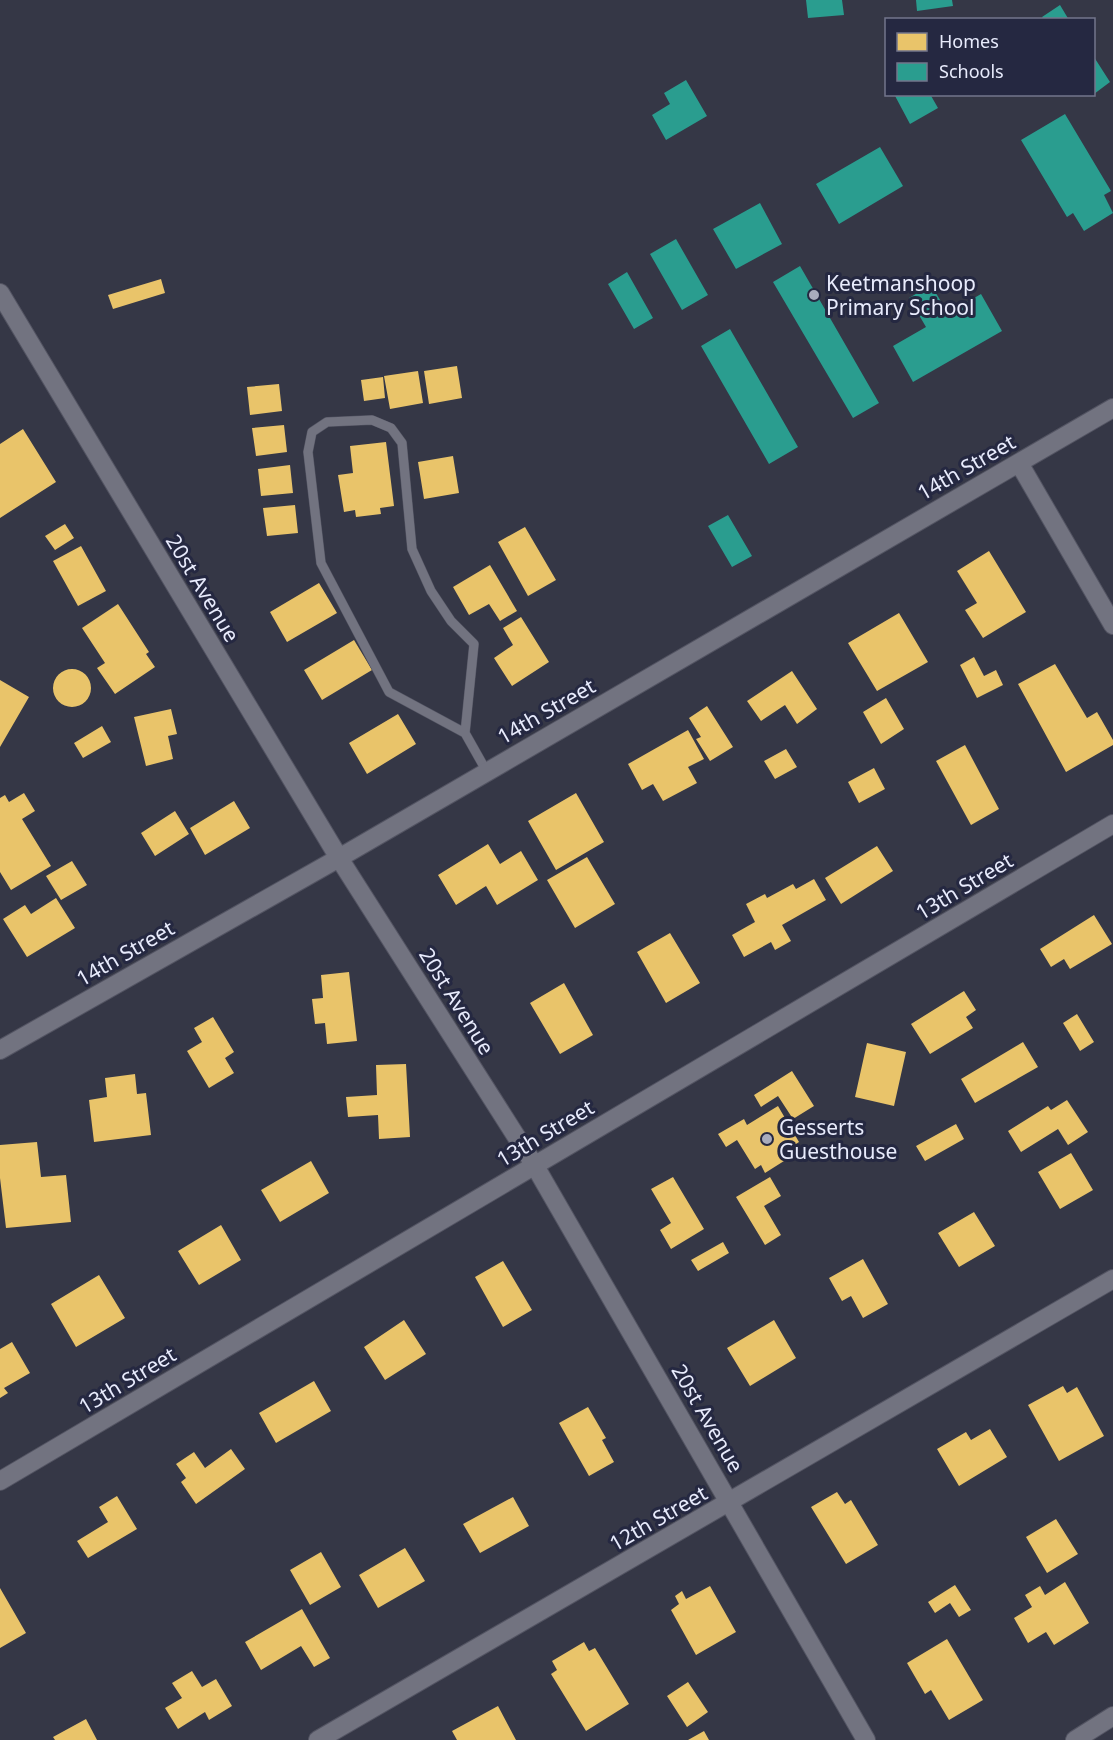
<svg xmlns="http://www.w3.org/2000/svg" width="1113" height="1740" font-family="'Noto Sans',sans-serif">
  <rect width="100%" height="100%" fill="#353746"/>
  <path fill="#e9c46a" d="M161 279 165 293 113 309 108 295Z
    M457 366 462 398 429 404 424 371Z
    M418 371 423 403 390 409 384 376Z
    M383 377 385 398 364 401 361 380Z
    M279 384 282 411 250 415 247 387Z
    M284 425 287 452 256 456 252 428Z
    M23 429 56 482 0 518V444Z
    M386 442 394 506 380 508 381 514 356 517 355 510 344 512 338 475 353 473 350 446Z
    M453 456 459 493 424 499 418 462Z
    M290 465 293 493 261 496 258 469Z
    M295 505 298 533 267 536 263 508Z
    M65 524 74 538 55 550 45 536Z
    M525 527 556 580 528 596 498 542Z
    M81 546 106 591 78 606 53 561Z
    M989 551 1026 612 983 638 965 610 977 603 957 571Z
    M490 565 517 611 500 621 489 604 469 615 453 587Z
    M319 583 337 613 287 642 270 612Z
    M118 604 149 652 146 654 155 667 115 694 97 668 105 663 82 628Z
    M899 613 928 662 877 691 848 643Z
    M521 617 549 662 512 686 494 658 513 645 503 628Z
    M354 640 372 670 322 700 304 670Z
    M974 657 984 676 996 670 1003 685 977 698 960 665Z
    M1055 664 1087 718 1097 712 1113 740V745L1066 772 1018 684Z
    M53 688a19 19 0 1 1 38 0a19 19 0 1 1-38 0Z
    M792 671 817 709 797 724 785 705 761 721 747 701Z
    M0 680 29 697 0 747Z
    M886 698 904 729 881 744 863 712Z
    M707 706 733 747 710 761 696 739 701 737 689 718Z
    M171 709 177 734 168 736 173 759 146 766 134 717Z
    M398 714 416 744 367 774 349 743Z
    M102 726 111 742 83 758 74 743Z
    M688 730 704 759 688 767 697 783 663 801 653 784 642 790 628 764Z
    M965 745 999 809 971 825 936 761Z
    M786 749 797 767 775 779 764 761Z
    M874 768 885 789 859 803 848 782Z
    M24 793 35 811 22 819 51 866 11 890 0 872V798L5 795 9 802Z
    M576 793 604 842 556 870 528 821Z
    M234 801 250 828 205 855 190 828Z
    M175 811 189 834 155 856 141 833Z
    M488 844 500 864 521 851 538 880 497 905 486 886 456 905 438 875Z
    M877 846 893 871 841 904 825 878Z
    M587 857 615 904 575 928 547 880Z
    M72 861 87 885 61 900 46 876Z
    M814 879 826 900 782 925 791 941 775 950 771 942 744 957 732 935 755 922 746 904 765 894 767 898 793 884 796 889Z
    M56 898 75 928 27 957 3 919 25 905 31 914Z
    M1094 915 1112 944 1070 969 1064 959 1051 967 1040 949Z
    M670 933 700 983 666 1003 637 952Z
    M349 972 357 1041 327 1044 325 1023 315 1024 312 999 323 998 321 975Z
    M564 983 593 1035 560 1054 530 1003Z
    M964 991 976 1010 966 1017 973 1028 930 1054 911 1024Z
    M1077 1014 1094 1042 1080 1051 1063 1023Z
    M213 1017 234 1052 225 1058 234 1073 209 1088 187 1051 202 1042 194 1028Z
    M1023 1042 1038 1067 975 1103 961 1079Z
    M867 1043 906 1052 894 1106 855 1097Z
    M406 1064 410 1137 379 1139 378 1115 348 1117 346 1097 377 1095 376 1065Z
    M792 1071 814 1106 793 1119 778 1096 761 1107 754 1095Z
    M135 1074 137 1094 146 1093 151 1135 94 1142 89 1100 107 1097 105 1078Z
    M1067 1100 1088 1132 1068 1145 1058 1129 1021 1152 1008 1131 1048 1106 1051 1110Z
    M778 1106 799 1142 780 1154 784 1161 765 1173 761 1165 755 1169 737 1140 726 1147 718 1134 744 1119 747 1125Z
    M956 1124 964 1139 925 1161 916 1146Z
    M37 1142 41 1177 66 1175 71 1222 6 1228 0 1178V1145Z
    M1071 1153 1093 1190 1060 1209 1038 1172Z
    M311 1161 329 1193 280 1222 261 1190Z
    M673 1177 704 1229 671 1249 660 1230 671 1223 651 1189Z
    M770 1177 781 1196 764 1206 781 1235 765 1245 736 1197Z
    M974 1212 995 1246 959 1267 938 1233Z
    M221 1225 241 1260 199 1285 178 1251Z
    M723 1242 729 1253 698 1271 691 1260Z
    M863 1259 888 1304 863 1318 851 1296 842 1301 829 1278Z
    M503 1261 532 1310 503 1327 475 1277Z
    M99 1275 125 1318 76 1347 51 1304Z
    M404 1320 426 1354 385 1380 364 1347Z
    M774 1320 796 1358 750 1386 727 1348Z
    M12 1342 30 1373 4 1388 8 1393 0 1398V1349Z
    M314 1381 331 1411 276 1443 259 1413Z
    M1063 1386 1067 1393 1077 1387 1104 1436 1059 1461 1028 1405Z
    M588 1407 606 1438 602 1440 614 1462 589 1476 559 1423Z
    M990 1429 1007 1457 959 1486 937 1449 966 1432 971 1440Z
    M231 1449 245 1469 196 1504 181 1482 186 1478 176 1464 194 1452 205 1468Z
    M837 1492 845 1504 851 1500 878 1545 846 1564 811 1507Z
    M117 1496 137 1529 88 1558 77 1541 108 1522 99 1507Z
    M513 1497 529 1526 480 1553 463 1524Z
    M1056 1519 1078 1554 1047 1573 1026 1537Z
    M405 1548 425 1581 378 1608 359 1575Z
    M321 1552 341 1587 310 1605 290 1570Z
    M1065 1582 1089 1623 1054 1645 1046 1632 1028 1643 1014 1618 1032 1607 1025 1595 1040 1586 1045 1595Z
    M955 1585 971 1610 959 1617 950 1603 935 1613 928 1602Z
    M710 1586 736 1632 696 1655 671 1610 679 1604 675 1596 682 1591 686 1599Z
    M0 1588 26 1633 0 1648Z
    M302 1609 330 1658 314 1667 301 1646 261 1670 245 1642Z
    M947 1639 983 1700 949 1720 931 1690 925 1694 907 1663Z
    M584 1642 589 1651 595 1648 629 1704 586 1731 551 1674 557 1670 552 1661Z
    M192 1671 202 1687 216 1679 232 1706 209 1720 205 1712 178 1729 165 1708 182 1698 172 1683Z
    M688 1682 708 1712 687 1727 667 1696Z
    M498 1706 516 1740H457L452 1731Z
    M86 1719 97 1740H55L53 1737Z
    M704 1731 709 1740H688Z"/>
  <path fill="#2a9d8f" d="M806 0H842L844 15 808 18Z
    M916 0H952L953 6 917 11Z
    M1060 5 1069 20H1044L1042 17Z
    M1094 57 1110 82 1094 94Z
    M686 80 707 116 666 140 652 115 670 104 664 93Z
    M894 94H930L938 108 910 124Z
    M1065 114 1111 191 1104 195 1113 213 1084 231 1073 213 1067 217 1021 140Z
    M880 147 903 186 839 224 816 184Z
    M760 203 782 244 736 269 713 229Z
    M676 239 708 295 682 310 650 254Z
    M800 266 879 403 853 418 773 282Z
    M627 272 653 318 634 329 608 284Z
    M931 285 948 313 981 294 1002 331 913 382 893 346 926 327 909 298Z
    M730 329 798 447 769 464 701 346Z
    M728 515 752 556 732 567 708 526Z"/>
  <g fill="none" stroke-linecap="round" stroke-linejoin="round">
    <g stroke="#535462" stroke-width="10">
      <path id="service" d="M465 733 474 644 451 621 431 591 412 549 402 443 391 428 372 420 327 422 312 432 308 452 321 563 389 692 465 733 487 772"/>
    </g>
    <g stroke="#535462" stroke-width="20">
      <path id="minor" d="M0 293 339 858 535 1166 866 1740
        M1019 463 1113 625
        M0 1050 339 858 1113 408
        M0 1481 1113 824
        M318 1740 1113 1279
        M1075 1740 1113 1716"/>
    </g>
    <use href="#service" stroke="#727380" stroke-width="9"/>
    <use href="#minor" stroke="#727380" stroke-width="18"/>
  </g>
  <g fill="#a9acbc" stroke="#252841" stroke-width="2">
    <circle cx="814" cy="295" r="6"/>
    <circle cx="767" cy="1139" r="6"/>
  </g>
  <g text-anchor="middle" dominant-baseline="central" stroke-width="6" stroke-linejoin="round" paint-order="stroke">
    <g font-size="21" fill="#e8ebfc" stroke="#252841" text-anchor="start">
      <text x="826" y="283">Keetmanshoop<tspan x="826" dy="24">Primary School</tspan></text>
      <text x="779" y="1127">Gesserts<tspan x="779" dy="24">Guesthouse</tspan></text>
    </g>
    <g font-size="21" fill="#e8ebfc" stroke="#252841">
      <text transform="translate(966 467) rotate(-30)">14th Street</text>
      <text transform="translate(203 588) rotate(59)">20st Avenue</text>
      <text transform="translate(546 711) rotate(-30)">14th Street</text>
      <text transform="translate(964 886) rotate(-31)">13th Street</text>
      <text transform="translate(125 953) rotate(-30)">14th Street</text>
      <text transform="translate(457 1001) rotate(58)">20st Avenue</text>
      <text transform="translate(545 1133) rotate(-31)">13th Street</text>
      <text transform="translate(127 1380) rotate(-31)">13th Street</text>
      <text transform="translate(708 1418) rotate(60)">20st Avenue</text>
      <text transform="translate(658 1518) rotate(-30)">12th Street</text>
    </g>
  </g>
  <rect x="885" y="18" width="210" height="78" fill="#252841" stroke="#73768c" stroke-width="1.5"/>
  <rect x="897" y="33" width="30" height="18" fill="#e9c46a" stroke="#73768c" stroke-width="1.5"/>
  <text x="939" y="48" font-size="18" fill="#e8ebfc">Homes</text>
  <rect x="897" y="63" width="30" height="18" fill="#2a9d8f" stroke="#73768c" stroke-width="1.5"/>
  <text x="939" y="78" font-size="18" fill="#e8ebfc">Schools</text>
</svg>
